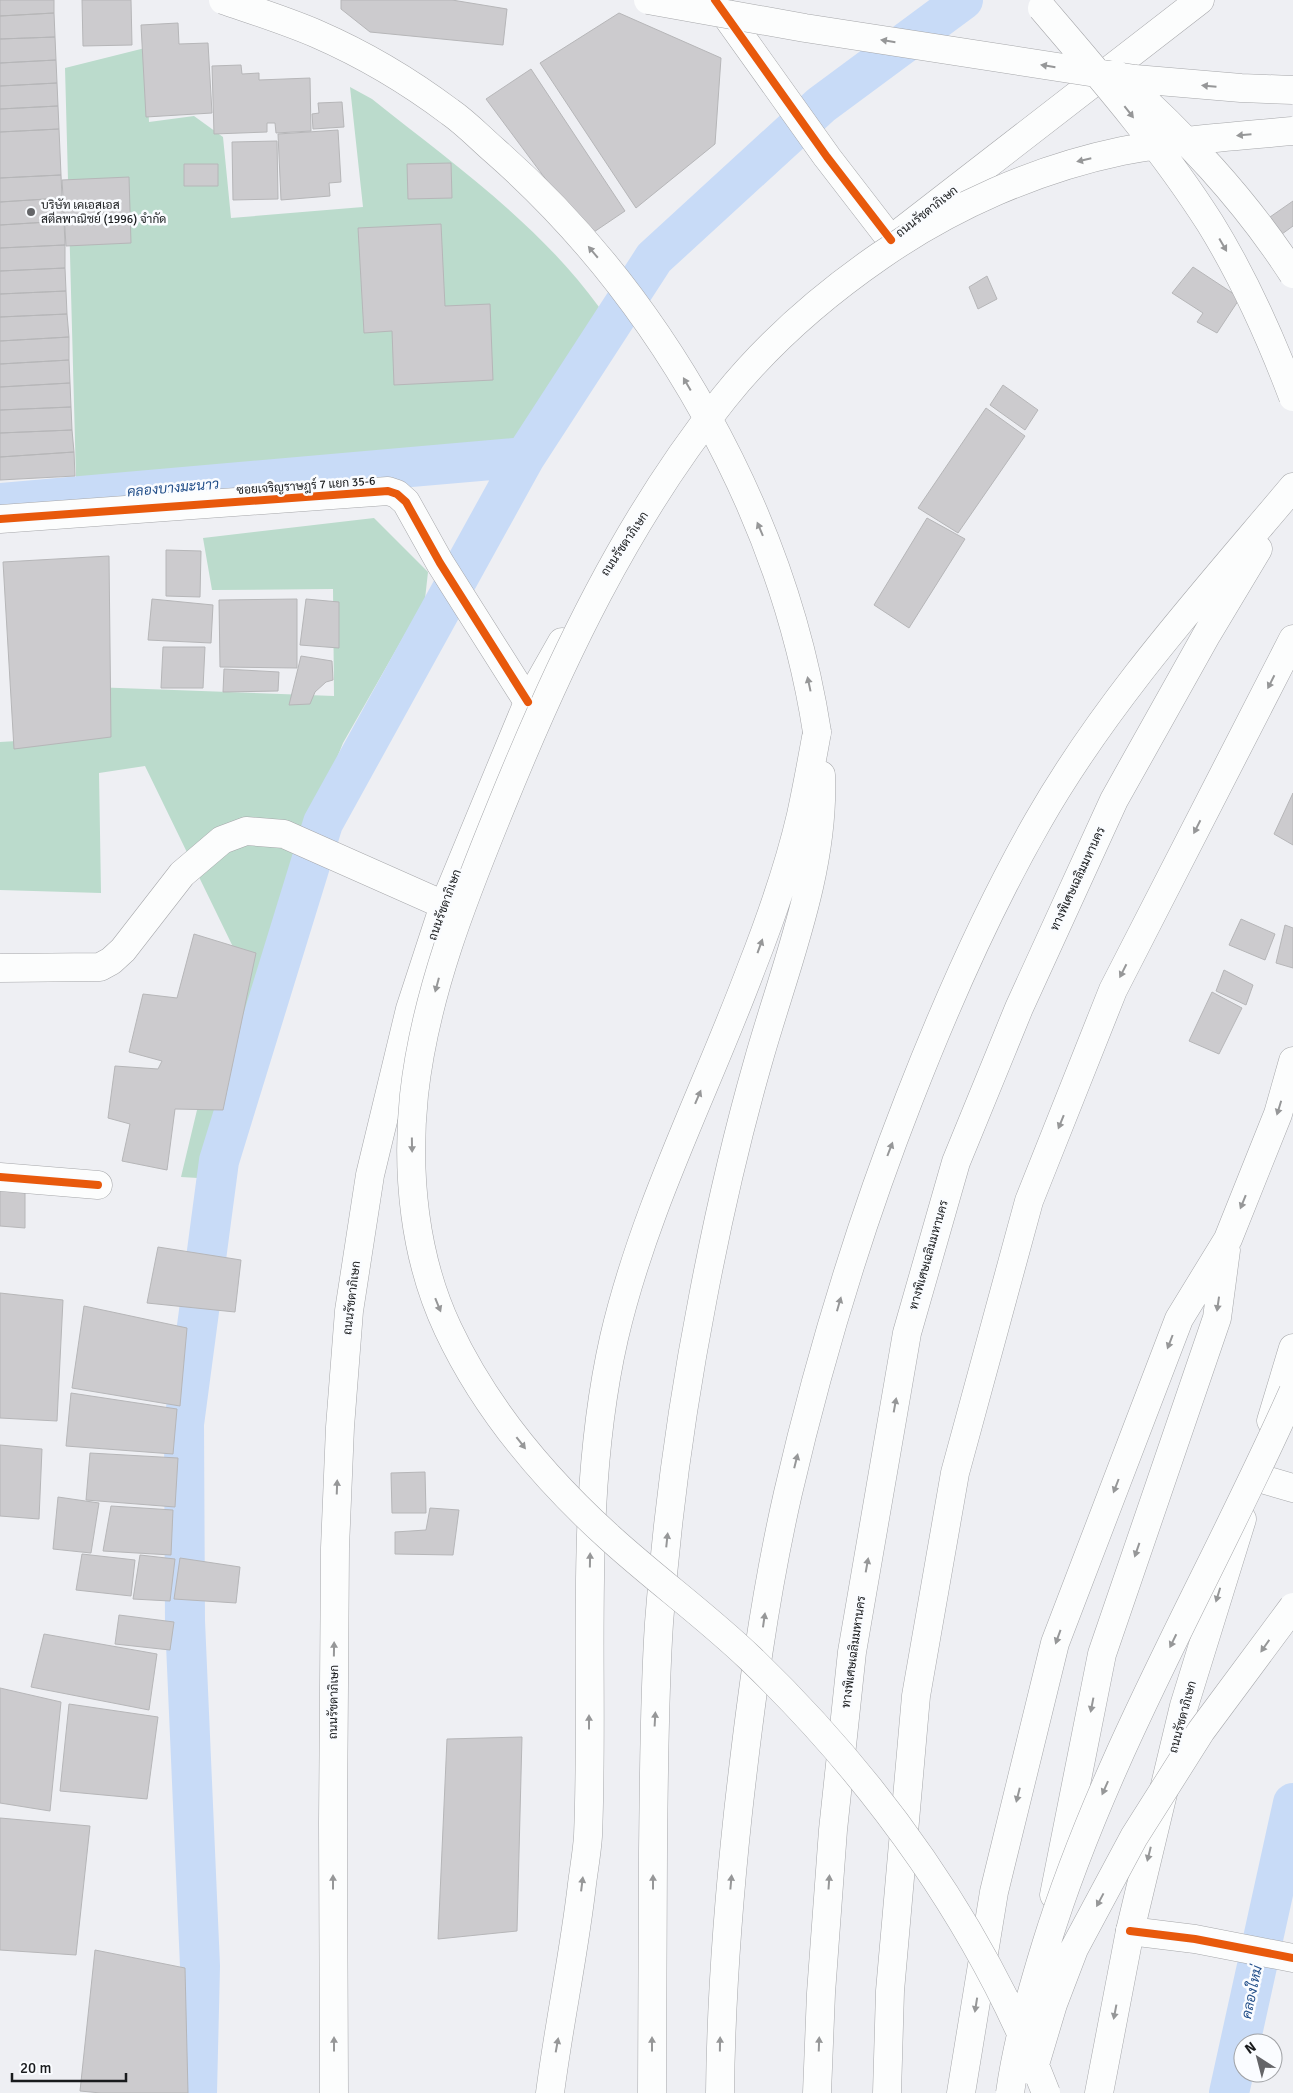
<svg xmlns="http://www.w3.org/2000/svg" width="1293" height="2093" font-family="Signika,Sarabun,sans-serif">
  <rect width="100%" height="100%" fill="#eeeff3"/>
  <path fill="#bbdbcc" d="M145 48 149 122 194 116 223 137 231 218 363 207 350 87 372 99C452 163 538 223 599 307L528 427 503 449 76 478 65 68Z
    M374 518 428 572 425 599 343 743 312 819 291 888 265 952 198 1178 181 1177 235 951 145 766 99 773 101 893 0 890V742L85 737 92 687 334 696 333 589 212 590 203 538Z"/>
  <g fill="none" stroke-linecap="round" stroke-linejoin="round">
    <path stroke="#c8dbf7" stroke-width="40" d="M0 503 525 457
      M197 2093 200 1966 185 1621 184 1424 219 1161 323 823 525 457 654 258 821 105 963 0
      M1229 2093 1293 1803"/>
  </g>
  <path fill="#cccbce" stroke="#b6b6b8" d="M0 0H54V13L0 16Z
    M82 0H131L132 45 83 46Z
    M341 0H452L507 9 503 45 370 32 341 9Z
    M54 13 55 37 0 39V16Z
    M619 13 721 58 715 144 636 208 540 63Z
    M178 23 179 44 208 43 212 113 146 117 141 25Z
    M55 37 56 60 0 63V39Z
    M56 60 57 83 0 86V63Z
    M241 65 242 74 259 73V80L310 78 311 131 276 133 275 123H267V132L214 134 212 66Z
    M531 69 625 211 588 236 486 99Z
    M57 83 58 106 0 109V86Z
    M342 102 344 127 313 129 312 114 319 113 318 103Z
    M58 106 59 129 0 132V109Z
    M59 129 61 175 0 178V132Z
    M338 130 341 182 329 183 330 196 281 200 278 134Z
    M277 141 278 199 233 200 232 142Z
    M451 163 452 198 408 199 407 164Z
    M184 164H218V186H184Z
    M61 175 62 198 0 202V178Z
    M129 177 131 243 66 246 62 180Z
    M62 198 64 221 0 225V202Z
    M1293 201V226L1282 234 1270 217Z
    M64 221 65 245 0 248V225Z
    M441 224 445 306 490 304 493 380 394 385 392 331 364 333 358 228Z
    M65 245V268L0 271V248Z
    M1193 267 1240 298 1217 333 1197 322 1203 313 1172 293Z
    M65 268 66 291 0 294V271Z
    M987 276 997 299 978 309 969 287Z
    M66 291 67 314 0 317V294Z
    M67 314 69 337 0 341V317Z
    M69 337V360L0 364V341Z
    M69 360 70 383 0 387V364Z
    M70 383 71 407 0 410V387Z
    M1003 385 1038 410 1025 430 990 405Z
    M71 407 72 430 0 433V410Z
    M986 408 1025 436 958 533 918 508Z
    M72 430 74 452 0 457V433Z
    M74 452 75 476 0 480V457Z
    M927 518 965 539 909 628 874 605Z
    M166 550 201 551 200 597 166 596Z
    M109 556 111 737 14 749 3 562Z
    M152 599 213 605 211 643 148 640Z
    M297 599V668L220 667 219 600Z
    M306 599 339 602V648L300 645Z
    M163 647H205L203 688H161Z
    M301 656 332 661 333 680 326 682 315 692 310 704 289 705Z
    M224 669 279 672 278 691 223 692Z
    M1293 793V845L1274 834Z
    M1241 919 1275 934 1265 960 1229 945Z
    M1285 925 1293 928V968L1276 963Z
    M194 934 256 953 223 1110 175 1109 167 1170 122 1161 130 1124 108 1118 115 1066 158 1069 162 1061 129 1052 143 994 177 998Z
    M1224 970 1253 985 1246 1005 1216 991Z
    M1212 992 1242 1008 1219 1054 1189 1041Z
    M0 1190 25 1192V1228L0 1226Z
    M158 1247 241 1260 235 1312 147 1303Z
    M0 1293 63 1300 57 1421 0 1418Z
    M84 1306 187 1328 180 1406 72 1388Z
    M71 1393 177 1409 173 1454 66 1446Z
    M0 1445 42 1449 39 1519 0 1516Z
    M90 1453 178 1458 175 1507 86 1500Z
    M425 1472 426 1513H392L391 1473Z
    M58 1497 99 1503 91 1553 53 1549Z
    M111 1506 173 1510 171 1555 103 1551Z
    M430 1508 459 1510 453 1555 395 1554V1532L426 1530Z
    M82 1554 135 1560 131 1596 76 1590Z
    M140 1555 175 1559 170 1601 133 1599Z
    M180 1558 240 1567 236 1603 174 1599Z
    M119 1615 174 1622 170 1650 115 1644Z
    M44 1634 157 1654 149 1710 31 1687Z
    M0 1688 61 1702 50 1811 0 1803Z
    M69 1704 158 1717 147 1799 60 1791Z
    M522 1737 517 1931 438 1939 447 1739Z
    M0 1818 90 1826 76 1955 0 1950Z
    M95 1950 185 1968 188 2093H101L80 2091Z"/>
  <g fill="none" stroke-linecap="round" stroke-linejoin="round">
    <g stroke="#a6a7aa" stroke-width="29">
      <path id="minor" d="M715 0 827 157 891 240
        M0 519 388 491 397 494 406 502 440 563 528 702
        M0 968 100 967 111 961 123 950 182 874 222 840 246 831 284 834 444 905
        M0 1177 98 1185
        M1255 1477 1293 1488
        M1130 1931 1195 1939 1293 1958"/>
    </g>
    <g stroke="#a6a7aa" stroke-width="29">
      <path id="major" d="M903 230 1200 0
        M1271 1421 1293 1348
        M334 2093 333 1824 335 1548 340 1427 349 1311 370 1175 410 1009 444 905 528 702 562 642
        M1099 2093 1130 1931 1184 1706 1242 1519"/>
    </g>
    <g stroke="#a6a7aa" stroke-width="29">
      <path id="highway" d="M1054 1895 1102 1654 1217 1318 1226 1250
        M550 2093C559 2023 574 1954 582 1884 584 1868 587 1852 588 1836 595 1669 577 1502 614 1338 644 1209 705 1092 751 969 771 918 789 867 801 815 807 787 812 760 817 732
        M652 2093C652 2012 653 1932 653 1851 654 1775 654 1699 659 1623 667 1514 682 1405 703 1297 718 1218 736 1139 758 1062 784 969 825 872 821 775
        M720 2093C721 1999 728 1906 738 1813 750 1706 764 1598 788 1493 819 1359 859 1227 909 1099 946 1004 987 910 1038 821 1107 700 1204 593 1293 487
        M817 2093 821 1993 833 1830 852 1652 907 1333 956 1162 1019 1008 1114 800 1207 634 1258 549
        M887 2093 890 1991 916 1696 955 1473 1029 1201 1113 990 1293 639
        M961 2093 994 1892 1055 1643 1179 1319 1228 1239 1278 1114 1293 1061"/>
    </g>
    <use href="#minor" stroke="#fcfdfd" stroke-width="28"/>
    <use href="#major" stroke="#fcfdfd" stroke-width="28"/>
    <use href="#highway" stroke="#fcfdfd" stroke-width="28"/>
    <g stroke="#a6a7aa" stroke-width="29" stroke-linecap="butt">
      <path id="highway-bridge" d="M223 0C255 11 287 21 317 34 363 54 410 82 450 112 466 123 480 138 495 151 661 297 783 513 817 732
        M648 0 805 28 1135 79 1241 88 1293 90
        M1042 8C1101 77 1161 146 1210 223 1244 278 1270 336 1293 397
        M1116 74C1183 134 1244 198 1293 274
        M1033 2071 1053 2004 1074 1949 1134 1837 1201 1731 1293 1607
        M1010 2093C1017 2043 1031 1994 1046 1945 1106 1751 1211 1577 1293 1392
        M1046 2093C983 1928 877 1780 750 1658 705 1615 655 1579 609 1537 544 1478 485 1408 448 1329 414 1257 406 1173 414 1095 425 994 464 897 502 804 560 661 627 519 724 398 768 343 822 296 880 256 952 206 1036 169 1122 151 1178 140 1236 136 1293 131"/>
    </g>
    <use href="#highway-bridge" stroke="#fcfdfd" stroke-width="28"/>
    <g stroke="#fafcff" stroke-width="11">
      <path id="cycleway" d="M715 0 827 157 891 240
        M0 519 388 491 397 494 406 502 440 563 528 702
        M0 1177 98 1185
        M1130 1931 1195 1939 1293 1958"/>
    </g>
    <use href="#cycleway" stroke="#e8590c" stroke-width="8"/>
  </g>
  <defs><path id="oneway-solid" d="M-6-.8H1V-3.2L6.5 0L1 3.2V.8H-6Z" transform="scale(1.25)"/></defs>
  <g fill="#969798">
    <use href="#oneway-solid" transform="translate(888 41) rotate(-171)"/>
    <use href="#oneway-solid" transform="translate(1048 66) rotate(-171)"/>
    <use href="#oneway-solid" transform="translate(1209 86) rotate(-175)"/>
    <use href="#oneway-solid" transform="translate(1129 112) rotate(52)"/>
    <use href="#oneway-solid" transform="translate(1244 135) rotate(175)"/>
    <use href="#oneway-solid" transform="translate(1084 160) rotate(167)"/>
    <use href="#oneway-solid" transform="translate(1223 245) rotate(60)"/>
    <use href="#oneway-solid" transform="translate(593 252) rotate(-130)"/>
    <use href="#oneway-solid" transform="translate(687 384) rotate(-120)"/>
    <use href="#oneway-solid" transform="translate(760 529) rotate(-113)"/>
    <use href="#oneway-solid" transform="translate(1271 682) rotate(117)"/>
    <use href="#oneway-solid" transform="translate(809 684) rotate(-102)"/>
    <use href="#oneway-solid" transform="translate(1197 827) rotate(117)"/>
    <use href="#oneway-solid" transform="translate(760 946) rotate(-70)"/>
    <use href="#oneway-solid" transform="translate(1123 971) rotate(117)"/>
    <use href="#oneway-solid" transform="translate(437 985) rotate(105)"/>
    <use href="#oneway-solid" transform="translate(698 1097) rotate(-67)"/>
    <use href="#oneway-solid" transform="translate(1279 1108) rotate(107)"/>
    <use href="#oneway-solid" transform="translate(1061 1122) rotate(112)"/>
    <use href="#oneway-solid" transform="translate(412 1145) rotate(89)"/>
    <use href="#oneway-solid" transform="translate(890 1149) rotate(-69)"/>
    <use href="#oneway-solid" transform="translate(1243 1202) rotate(112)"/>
    <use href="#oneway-solid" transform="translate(839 1304) rotate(-74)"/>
    <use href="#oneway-solid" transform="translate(1218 1304) rotate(98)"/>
    <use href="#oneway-solid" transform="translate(438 1305) rotate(68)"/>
    <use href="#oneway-solid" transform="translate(1170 1342) rotate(111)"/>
    <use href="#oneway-solid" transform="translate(895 1405) rotate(-80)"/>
    <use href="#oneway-solid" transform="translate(521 1443) rotate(52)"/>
    <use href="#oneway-solid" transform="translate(796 1461) rotate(-76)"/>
    <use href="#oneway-solid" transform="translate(1116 1486) rotate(111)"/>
    <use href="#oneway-solid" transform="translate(337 1487) rotate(-88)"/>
    <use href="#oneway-solid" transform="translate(667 1540) rotate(-84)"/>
    <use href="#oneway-solid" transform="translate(1137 1550) rotate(109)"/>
    <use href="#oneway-solid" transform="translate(590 1560) rotate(-89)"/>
    <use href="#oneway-solid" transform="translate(867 1565) rotate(-80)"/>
    <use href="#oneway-solid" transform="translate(1218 1595) rotate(107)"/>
    <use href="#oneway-solid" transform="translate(764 1620) rotate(-82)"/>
    <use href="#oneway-solid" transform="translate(1058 1637) rotate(110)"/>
    <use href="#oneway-solid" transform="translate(1173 1641) rotate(116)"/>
    <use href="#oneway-solid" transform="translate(1265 1646) rotate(125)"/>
    <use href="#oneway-solid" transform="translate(334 1649) rotate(-89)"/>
    <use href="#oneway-solid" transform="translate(1092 1705) rotate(101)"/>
    <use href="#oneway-solid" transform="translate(655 1719) rotate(-87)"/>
    <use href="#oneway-solid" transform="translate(589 1722) rotate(-90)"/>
    <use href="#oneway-solid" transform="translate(1105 1788) rotate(114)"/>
    <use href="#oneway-solid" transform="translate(1018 1795) rotate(104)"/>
    <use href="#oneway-solid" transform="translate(1149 1854) rotate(104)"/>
    <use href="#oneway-solid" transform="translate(333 1882) rotate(-90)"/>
    <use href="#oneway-solid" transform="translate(653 1882) rotate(-90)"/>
    <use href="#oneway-solid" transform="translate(731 1882) rotate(-85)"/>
    <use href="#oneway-solid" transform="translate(829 1882) rotate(-86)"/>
    <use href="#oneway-solid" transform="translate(582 1884) rotate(-83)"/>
    <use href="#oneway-solid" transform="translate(1100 1900) rotate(118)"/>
    <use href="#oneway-solid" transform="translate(976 2005) rotate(99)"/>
    <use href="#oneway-solid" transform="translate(1115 2012) rotate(101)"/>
    <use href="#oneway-solid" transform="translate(334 2044) rotate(-90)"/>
    <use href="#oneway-solid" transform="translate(652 2044) rotate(-90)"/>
    <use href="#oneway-solid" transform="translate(720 2044) rotate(-89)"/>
    <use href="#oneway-solid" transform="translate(819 2044) rotate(-88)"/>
    <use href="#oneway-solid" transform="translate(557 2045) rotate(-80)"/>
  </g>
  <circle fill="#646568" stroke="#fafcff" stroke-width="2" cx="31" cy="212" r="5"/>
  <g text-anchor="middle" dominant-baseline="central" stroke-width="5" stroke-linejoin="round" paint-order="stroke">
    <g font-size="12" fill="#191b1d" stroke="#fafcff" text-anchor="start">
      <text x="41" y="205">บริษัท เคเอสเอส<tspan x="41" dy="14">สตีลพาณิชย์ (1996) จำกัด</tspan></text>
    </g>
    <g font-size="12" fill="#191b1d" stroke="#fafcff">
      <text transform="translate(927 212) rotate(-38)">ถนนรัชดาภิเษก</text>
      <text transform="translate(306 486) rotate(-4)">ซอยเจริญราษฎร์ 7 แยก 35-6</text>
      <text transform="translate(625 544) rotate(-56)">ถนนรัชดาภิเษก</text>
      <text transform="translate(1078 879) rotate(-65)">ทางพิเศษเฉลิมมหานคร</text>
      <text transform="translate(445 905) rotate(-70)">ถนนรัชดาภิเษก</text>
      <text transform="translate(929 1255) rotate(-74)">ทางพิเศษเฉลิมมหานคร</text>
      <text transform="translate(352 1298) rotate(-83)">ถนนรัชดาภิเษก</text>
      <text transform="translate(854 1652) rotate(-82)">ทางพิเศษเฉลิมมหานคร</text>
      <text transform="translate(334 1702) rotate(-89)">ถนนรัชดาภิเษก</text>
      <text transform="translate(1183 1717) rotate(-75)">ถนนรัชดาภิเษก</text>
    </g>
    <g font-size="14" font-style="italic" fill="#25518b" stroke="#fafcff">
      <text transform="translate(173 488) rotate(-5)">คลองบางมะนาว</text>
      <text transform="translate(1252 1992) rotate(-78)">คลองใหม่</text>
    </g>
  </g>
  <g transform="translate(1258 2058) rotate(324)"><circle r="24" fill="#fafcff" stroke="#a0a2a5"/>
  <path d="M0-4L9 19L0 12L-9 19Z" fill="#646568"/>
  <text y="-8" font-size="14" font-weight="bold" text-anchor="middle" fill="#191b1d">N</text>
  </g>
  <path d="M12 2073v8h114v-8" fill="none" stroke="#191b1d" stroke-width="2.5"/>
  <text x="20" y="2073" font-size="15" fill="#191b1d" stroke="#fafcff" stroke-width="4" paint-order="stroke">20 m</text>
</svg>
